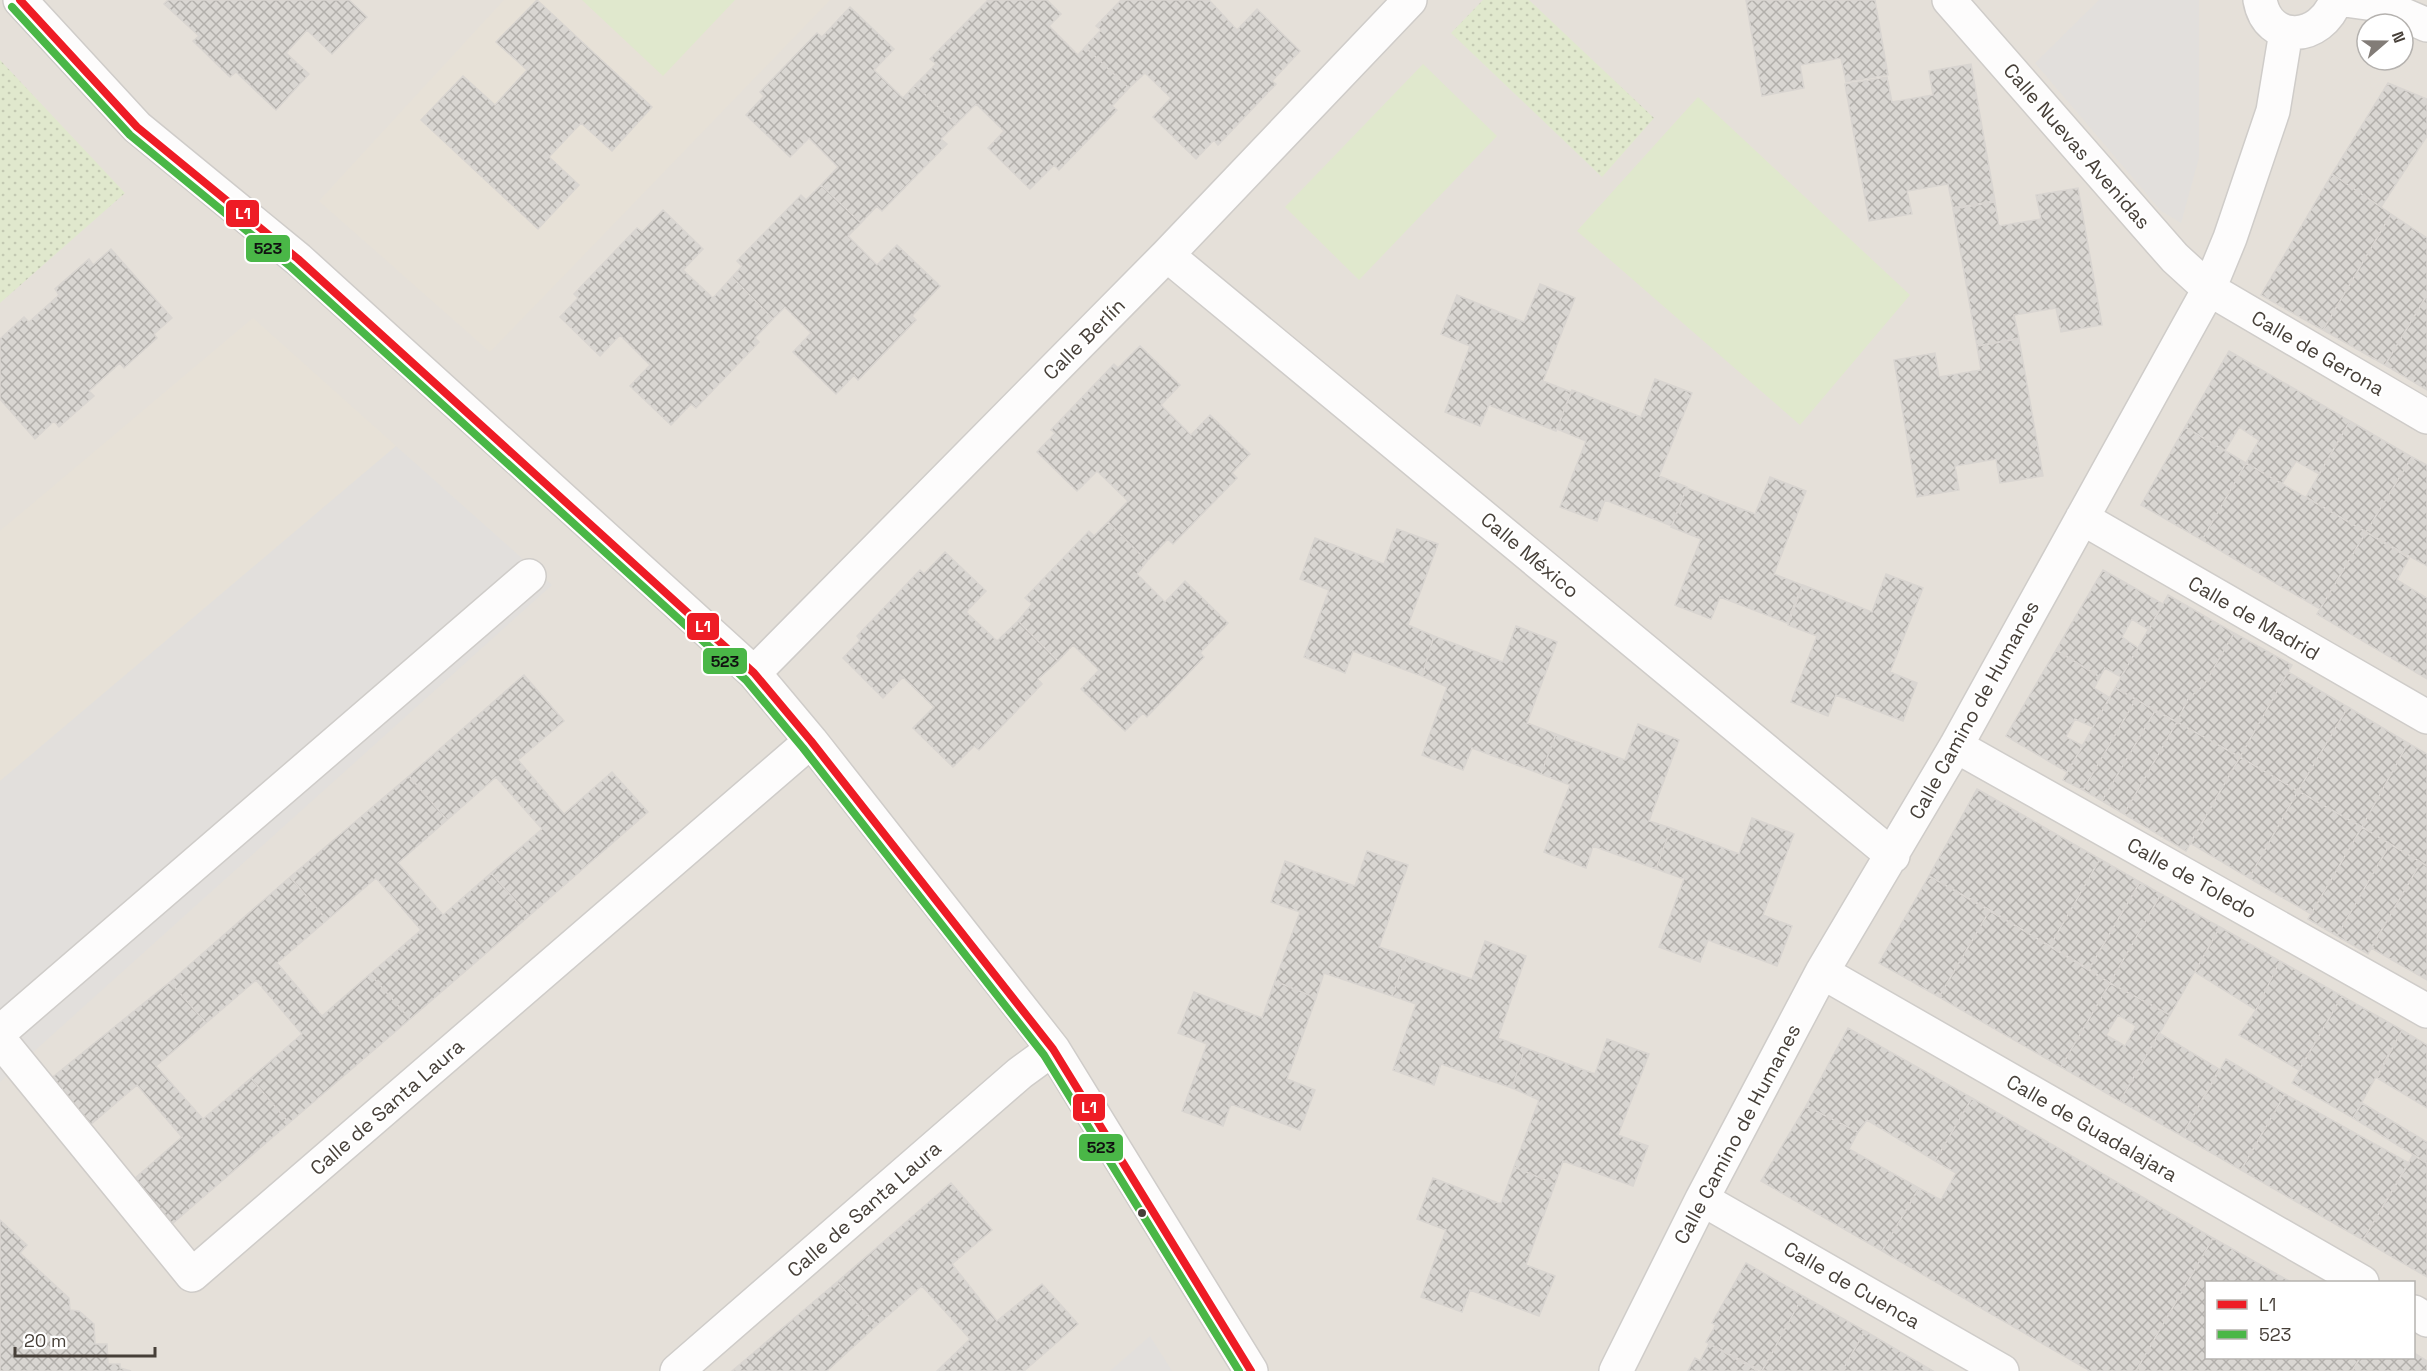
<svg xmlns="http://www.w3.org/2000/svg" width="2427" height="1371" font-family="'Space Grotesk',sans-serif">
  <defs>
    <pattern id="grass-dots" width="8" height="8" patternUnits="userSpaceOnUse" patternTransform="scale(1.5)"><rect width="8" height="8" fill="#e0e8cd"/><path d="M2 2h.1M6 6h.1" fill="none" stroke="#c2c8b1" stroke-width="1.8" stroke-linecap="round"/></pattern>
    <pattern id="building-cross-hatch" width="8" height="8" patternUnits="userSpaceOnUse" patternTransform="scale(1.5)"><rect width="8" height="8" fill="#d9d6d2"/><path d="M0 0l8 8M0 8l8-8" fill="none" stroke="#b2afab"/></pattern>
  </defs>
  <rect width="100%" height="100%" fill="#f1eeeb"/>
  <path fill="#e5e0d9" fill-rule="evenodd" d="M0 0H2427V1371H0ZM2367 24H2403V60H2367ZM2206 1282H2414V1358H2206Z"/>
  <path fill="#e7e1d7" d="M504 0H830L490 352 319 201Z
    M253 318 396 446 0 781V531Z"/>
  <path fill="url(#grass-dots)" d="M1483 0H1529L1654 118 1602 177 1451 33Z
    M0 60 125 193 0 303Z"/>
  <path fill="#e0e8cd" d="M582 0H735L663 76Z
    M1423 64 1497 136 1359 280 1285 207Z
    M1698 97 1910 295 1800 425 1577 231Z"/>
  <path fill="#e2dfdc" d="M2099 0H2199V158L2181 223 2161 211 2035 63Z
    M396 446 552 585 0 1082V781Z
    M1150 1336 1172 1371H1110Z"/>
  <path fill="url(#building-cross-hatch)" stroke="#d9d5d1" stroke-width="1.5" fill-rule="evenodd" d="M168 0H349L367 17 332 54 307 30 286 53 309 74 276 110 236 72 230 77 193 41 199 36 164 4Z
    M537 0 652 107 612 151 581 123 549 157 579 185 538 229 421 120 463 76 495 105 527 70 496 42Z
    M988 0H1047L1061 14 1049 26 1078 55 1085 47 1129 88 1112 106 1117 110 1059 170 1054 165 1030 189 988 148 1004 131 976 104 956 124 915 85 936 64 930 59Z
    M1121 0H1209L1237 30 1257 9 1300 51 1272 81 1276 84 1218 145 1214 140 1196 159 1153 117 1171 98 1145 73 1129 88 1085 47 1101 30 1096 26Z
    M1746 0H1875L1888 75 1846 82 1841 58 1800 65 1804 88 1762 96Z
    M850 7 894 49 874 70 903 98 915 85 956 124 941 139 947 144 882 211 877 206 861 223 821 185 838 167 809 138 790 157 746 115 764 96 760 92 817 33 822 37Z
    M1971 64 1995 201 1953 208 1948 184 1907 191 1912 214 1869 221 1845 84 1887 77 1892 102 1933 95 1929 71Z
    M2388 83 2427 99V136L2381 207 2332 174Z
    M2332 174 2391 214 2323 330 2261 295Z
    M821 185 861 223 848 236 877 265 897 245 940 286 912 316 916 320 858 380 854 375 836 394 793 352 811 333 785 307 773 319 732 277 742 266 737 261 801 195 806 200Z
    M2078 188 2102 325 2061 332 2056 308 2014 315 2019 338 1977 346 1953 209 1995 202 1999 226 2041 219 2036 195Z
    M663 210 703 249 683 270 713 298 732 277 773 319 755 338 759 342 696 408 691 404 671 425 630 386 650 365 620 335 600 356 560 317 578 298 574 294 637 228 642 232Z
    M2391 214 2427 238V295L2385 365 2323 330Z
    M111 249 172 318 154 334 157 338 124 368 120 363 89 391 94 396 59 427 54 421 35 439 0 399V339L24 317 29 322 59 295 55 289 89 259 93 265Z
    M1540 284 1575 298 1543 381 1571 392 1556 431 1489 405 1480 426 1445 412 1470 346 1441 334 1457 295 1524 322Z
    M2427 295V390L2385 365Z
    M2019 339 2043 476 2000 483 1996 459 1955 466 1959 490 1917 497 1894 360 1935 353 1939 377 1981 370 1977 346Z
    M1140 346 1180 385 1161 405 1191 435 1210 415 1250 454 1232 473 1237 478 1173 544 1168 539 1147 561 1108 522 1128 501 1097 471 1077 491 1037 452 1055 433 1051 430 1114 364 1118 368Z
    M2229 351 2350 421 2319 474 2296 461 2282 484 2246 463 2259 440 2239 427 2225 451 2185 427Z
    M1655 379 1692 393 1659 476 1687 487 1672 526 1605 500 1597 521 1560 507 1586 441 1557 429 1572 390 1641 417Z
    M2350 421 2412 457 2366 532 2306 497Z
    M2185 427 2246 463 2202 540 2141 505Z
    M2412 457 2427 465V566L2366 532Z
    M2246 463 2366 532 2320 609 2202 540Z
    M1770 477 1806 491 1774 574 1802 585 1787 623 1720 597 1711 619 1675 605 1701 539 1671 527 1687 488 1755 514Z
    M1108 522 1147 561 1137 574 1165 602 1185 581 1228 623 1200 653 1204 657 1147 717 1143 713 1125 731 1081 689 1099 670 1073 645 1058 661 1018 621 1032 604 1025 598 1089 531 1094 536Z
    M1397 529 1438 544 1408 625 1434 636 1422 676 1353 651 1345 673 1304 657 1329 590 1300 579 1315 538 1384 564Z
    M2366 532 2409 558 2397 580 2427 598V679L2317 614Z
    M945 552 986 591 966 612 997 641 1018 621 1058 661 1038 679 1042 684 979 750 974 746 953 767 913 728 934 707 903 677 883 698 843 658 860 640 857 636 920 570 924 574Z
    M2103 570 2163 604 2149 630 2132 619 2122 637 2138 648 2121 677 2105 668 2100 677 2056 650Z
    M1886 574 1923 588 1890 672 1917 683 1903 721 1836 695 1828 716 1791 702 1817 636 1788 625 1803 585 1872 612Z
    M2168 595 2234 633 2204 685 2188 699 2177 722 2115 688Z
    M1516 626 1557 642 1527 723 1556 734 1541 774 1472 748 1463 770 1422 755 1447 687 1422 676 1434 636 1503 662Z
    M2234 633 2292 665 2240 757 2177 722 2188 699 2204 685Z
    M2056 650 2100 677 2094 688 2110 698 2093 727 2075 719 2066 737 2083 746 2067 772 2006 736Z
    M2288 672 2348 707 2298 791 2240 757Z
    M524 675 564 721 518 760 564 814 612 772 648 812 529 916 491 873 542 829 496 777 447 820 409 776Z
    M2115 688 2136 699 2083 790 2063 780Z
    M2136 699 2155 711 2102 801 2083 790Z
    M2348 707 2408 743 2362 827 2298 791Z
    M2155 711 2177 722 2124 814 2102 801Z
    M2177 722 2240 757 2186 851 2124 814Z
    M1638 724 1679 740 1649 821 1671 828 1656 869 1593 846 1586 868 1544 852 1570 785 1541 774 1556 734 1625 760Z
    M2408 743 2427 754V866L2362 827Z
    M2240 757 2298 791 2249 878 2190 843Z
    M409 776 447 820 398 863 443 915 491 873 529 916 410 1019 370 974 421 930 376 878 327 920 290 877Z
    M1977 789 2100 859 2050 946 1929 876Z
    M2298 791 2362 827 2311 914 2249 878Z
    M1752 818 1794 834 1763 915 1792 926 1777 966 1708 940 1700 962 1659 947 1684 879 1656 869 1671 828 1739 854Z
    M2362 827 2390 844 2337 936 2308 919Z
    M2390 844 2421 862 2368 954 2337 936Z
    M1367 851 1408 865 1379 947 1407 956 1392 996 1324 973 1316 998 1275 981 1300 912 1271 902 1285 861 1355 886Z
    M2100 859 2140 882 2089 969 2050 946Z
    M2421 862 2427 866V980L2371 948Z
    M1929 876 1990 910 1939 997 1879 963Z
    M290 877 327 920 277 963 322 1016 370 974 410 1019 289 1123 251 1078 302 1034 256 980 206 1023 170 982Z
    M2140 882 2161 894 2110 983 2089 969Z
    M2161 894 2220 927 2170 1015 2110 983Z
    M1990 910 2110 983 2061 1067 1939 997Z
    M2220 927 2280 961 2256 1010 2195 972Z
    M1485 941 1526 956 1498 1038 1525 1048 1512 1088 1441 1064 1434 1085 1393 1070 1416 1004 1392 996 1407 956 1472 979Z
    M2280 961 2342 996 2299 1070 2239 1035 2256 1010Z
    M1275 981 1316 998 1287 1079 1315 1090 1300 1130 1231 1104 1223 1126 1182 1111 1207 1044 1178 1033 1194 992 1262 1018Z
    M170 982 206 1023 156 1066 203 1119 251 1078 289 1123 172 1224 134 1179 182 1137 137 1085 89 1126 49 1080Z
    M2110 983 2170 1015 2120 1101 2061 1067ZM2118 1015 2136 1026 2125 1046 2106 1035Z
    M2342 996 2402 1030 2353 1118 2292 1083Z
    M1848 1028 1972 1098 1935 1161 1867 1120 1858 1132 1806 1106Z
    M2402 1030 2427 1045V1108L2377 1078Z
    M2159 1033 2219 1069 2182 1136 2120 1101Z
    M1607 1039 1649 1054 1618 1135 1648 1146 1633 1186 1563 1161 1555 1184 1514 1167 1539 1100 1512 1088 1525 1048 1595 1074Z
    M2226 1059 2285 1094 2241 1170 2182 1136Z
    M2285 1094 2409 1163 2363 1240 2241 1170Z
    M1972 1098 2213 1238 2136 1371H2090L1882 1251 1919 1188 1941 1200 1956 1173 1935 1161Z
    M2362 1103 2427 1142V1163L2353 1118Z
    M1806 1106 1858 1132 1849 1149 1919 1188 1882 1251 1761 1181Z
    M2413 1155 2427 1163V1277L2363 1240Z
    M1514 1167 1555 1184 1526 1265 1555 1276 1539 1316 1470 1290 1462 1312 1421 1297 1446 1230 1417 1219 1433 1178 1501 1204Z
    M951 1183 992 1230 952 1264 997 1321 1042 1284 1078 1324 1024 1371H937L970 1339 922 1286 877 1325 837 1282Z
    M0 1220 27 1245 20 1253 69 1298 70 1310 79 1311 94 1324 95 1344H107L108 1364H120V1368L131 1371H0Z
    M2213 1238 2291 1282H2206V1358H2360L2352 1371H2136Z
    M1746 1263 1803 1296 1762 1371 1706 1342 1716 1325 1712 1323Z
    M837 1282 877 1325 827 1371H732Z
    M1803 1296 1865 1331 1842 1371H1762Z
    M1865 1331 1933 1371H1842Z
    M1709 1344 1758 1371H1688L1695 1358 1700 1361Z
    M2414 1353 2427 1361V1371H2352L2360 1358H2414Z"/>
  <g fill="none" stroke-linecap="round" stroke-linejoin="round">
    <g stroke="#cfccc9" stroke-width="36">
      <path id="street" d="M20 0 137 127 298 259 754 673 811 741 1053 1049 1251 1371
        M1949 0 2175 258 2209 289 2427 417
        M2260 0C2268 45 2321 42 2336 0
        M2345 0 2381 5 2427 25
        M1167 255 1893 856
        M2082 518 2427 717
        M754 673 1167 255 1410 0
        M1956 746 2427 1011
        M1822 972 2362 1282
        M0 1032 529 576
        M0 1040 192 1275 811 741
        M1702 1199 2002 1371
        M2414 1312 2427 1320
        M677 1371 1020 1073 1053 1049
        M1616 1371 1702 1199 1822 972 1956 746 2209 289 2230 238 2273 111 2286 32"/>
    </g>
    <use href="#street" stroke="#fdfcfc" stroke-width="33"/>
    <g stroke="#fff" stroke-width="12">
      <path id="bus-1" d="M20 0 137 127 298 259 754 673 811 741 1053 1049 1251 1371"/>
    </g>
    <g stroke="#fff" stroke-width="12">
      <path id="bus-2" d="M12 7 130 135 291 267 746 680 803 748 1044 1055 1239 1371"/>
    </g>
    <use href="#bus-1" stroke="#ee1c25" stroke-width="8"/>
    <use href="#bus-2" stroke="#4ab747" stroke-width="8"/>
  </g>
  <circle fill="#463f38" stroke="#fff" stroke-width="2" cx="1142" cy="1213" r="5"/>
  <g text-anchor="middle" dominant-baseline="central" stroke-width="4.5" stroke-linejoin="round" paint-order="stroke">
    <g font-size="20" fill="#463f38" stroke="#fff">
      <text transform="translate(2077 146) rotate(49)">Calle Nuevas Avenidas</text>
      <text transform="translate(1084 339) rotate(-45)">Calle Berlín</text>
      <text transform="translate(2318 353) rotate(30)">Calle de Gerona</text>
      <text transform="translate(1530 555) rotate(40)">Calle México</text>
      <text transform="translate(2254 618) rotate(30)">Calle de Madrid</text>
      <text transform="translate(1974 710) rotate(-61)">Calle Camino de Humanes</text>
      <text transform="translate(2192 878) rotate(29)">Calle de Toledo</text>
      <text transform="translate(387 1107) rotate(-41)">Calle de Santa Laura</text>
      <text transform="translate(2092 1128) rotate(30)">Calle de Guadalajara</text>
      <text transform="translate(1737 1134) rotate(-62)">Calle Camino de Humanes</text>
      <text transform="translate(864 1209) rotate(-41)">Calle de Santa Laura</text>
      <text transform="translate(1852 1285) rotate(30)">Calle de Cuenca</text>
    </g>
  </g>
  <g stroke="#fff" stroke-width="2">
    <rect x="225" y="199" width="35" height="29" rx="6" fill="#ee1c25"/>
    <rect x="245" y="234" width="46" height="29" rx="6" fill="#4ab747"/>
    <rect x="686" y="612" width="34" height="29" rx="6" fill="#ee1c25"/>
    <rect x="702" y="647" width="46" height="28" rx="6" fill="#4ab747"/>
    <rect x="1072" y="1093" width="34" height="29" rx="6" fill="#ee1c25"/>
    <rect x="1078" y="1133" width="46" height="29" rx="6" fill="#4ab747"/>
  </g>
  <g font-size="16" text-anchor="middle" font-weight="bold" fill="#fff">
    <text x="243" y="219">L1</text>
    <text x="703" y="632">L1</text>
    <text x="1089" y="1113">L1</text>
  </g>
  <g font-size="16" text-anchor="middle" font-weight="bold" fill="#111">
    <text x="268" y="254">523</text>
    <text x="725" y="667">523</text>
    <text x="1101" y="1153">523</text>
  </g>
  <rect x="2205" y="1281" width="210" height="78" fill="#ffffff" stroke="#b5b2af" stroke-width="1.5"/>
  <rect x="2217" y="1300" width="30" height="9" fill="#ee1c25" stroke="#b5b2af" stroke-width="1.5"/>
  <text x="2259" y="1311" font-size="18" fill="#463f38">L1</text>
  <rect x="2217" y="1330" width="30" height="9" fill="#4ab747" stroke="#b5b2af" stroke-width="1.5"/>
  <text x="2259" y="1341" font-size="18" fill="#463f38">523</text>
  <g transform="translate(2385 42) rotate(70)"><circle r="28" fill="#ffffff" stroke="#b5b2af" stroke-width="1.5"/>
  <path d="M0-4.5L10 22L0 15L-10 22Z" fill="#827c77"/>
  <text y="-9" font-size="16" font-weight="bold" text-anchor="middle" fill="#463f38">N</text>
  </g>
  <path d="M15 1347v9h140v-9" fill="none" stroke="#463f38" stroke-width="3"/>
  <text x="24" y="1347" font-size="18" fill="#463f38" stroke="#ffffff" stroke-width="4.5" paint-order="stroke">20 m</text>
</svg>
